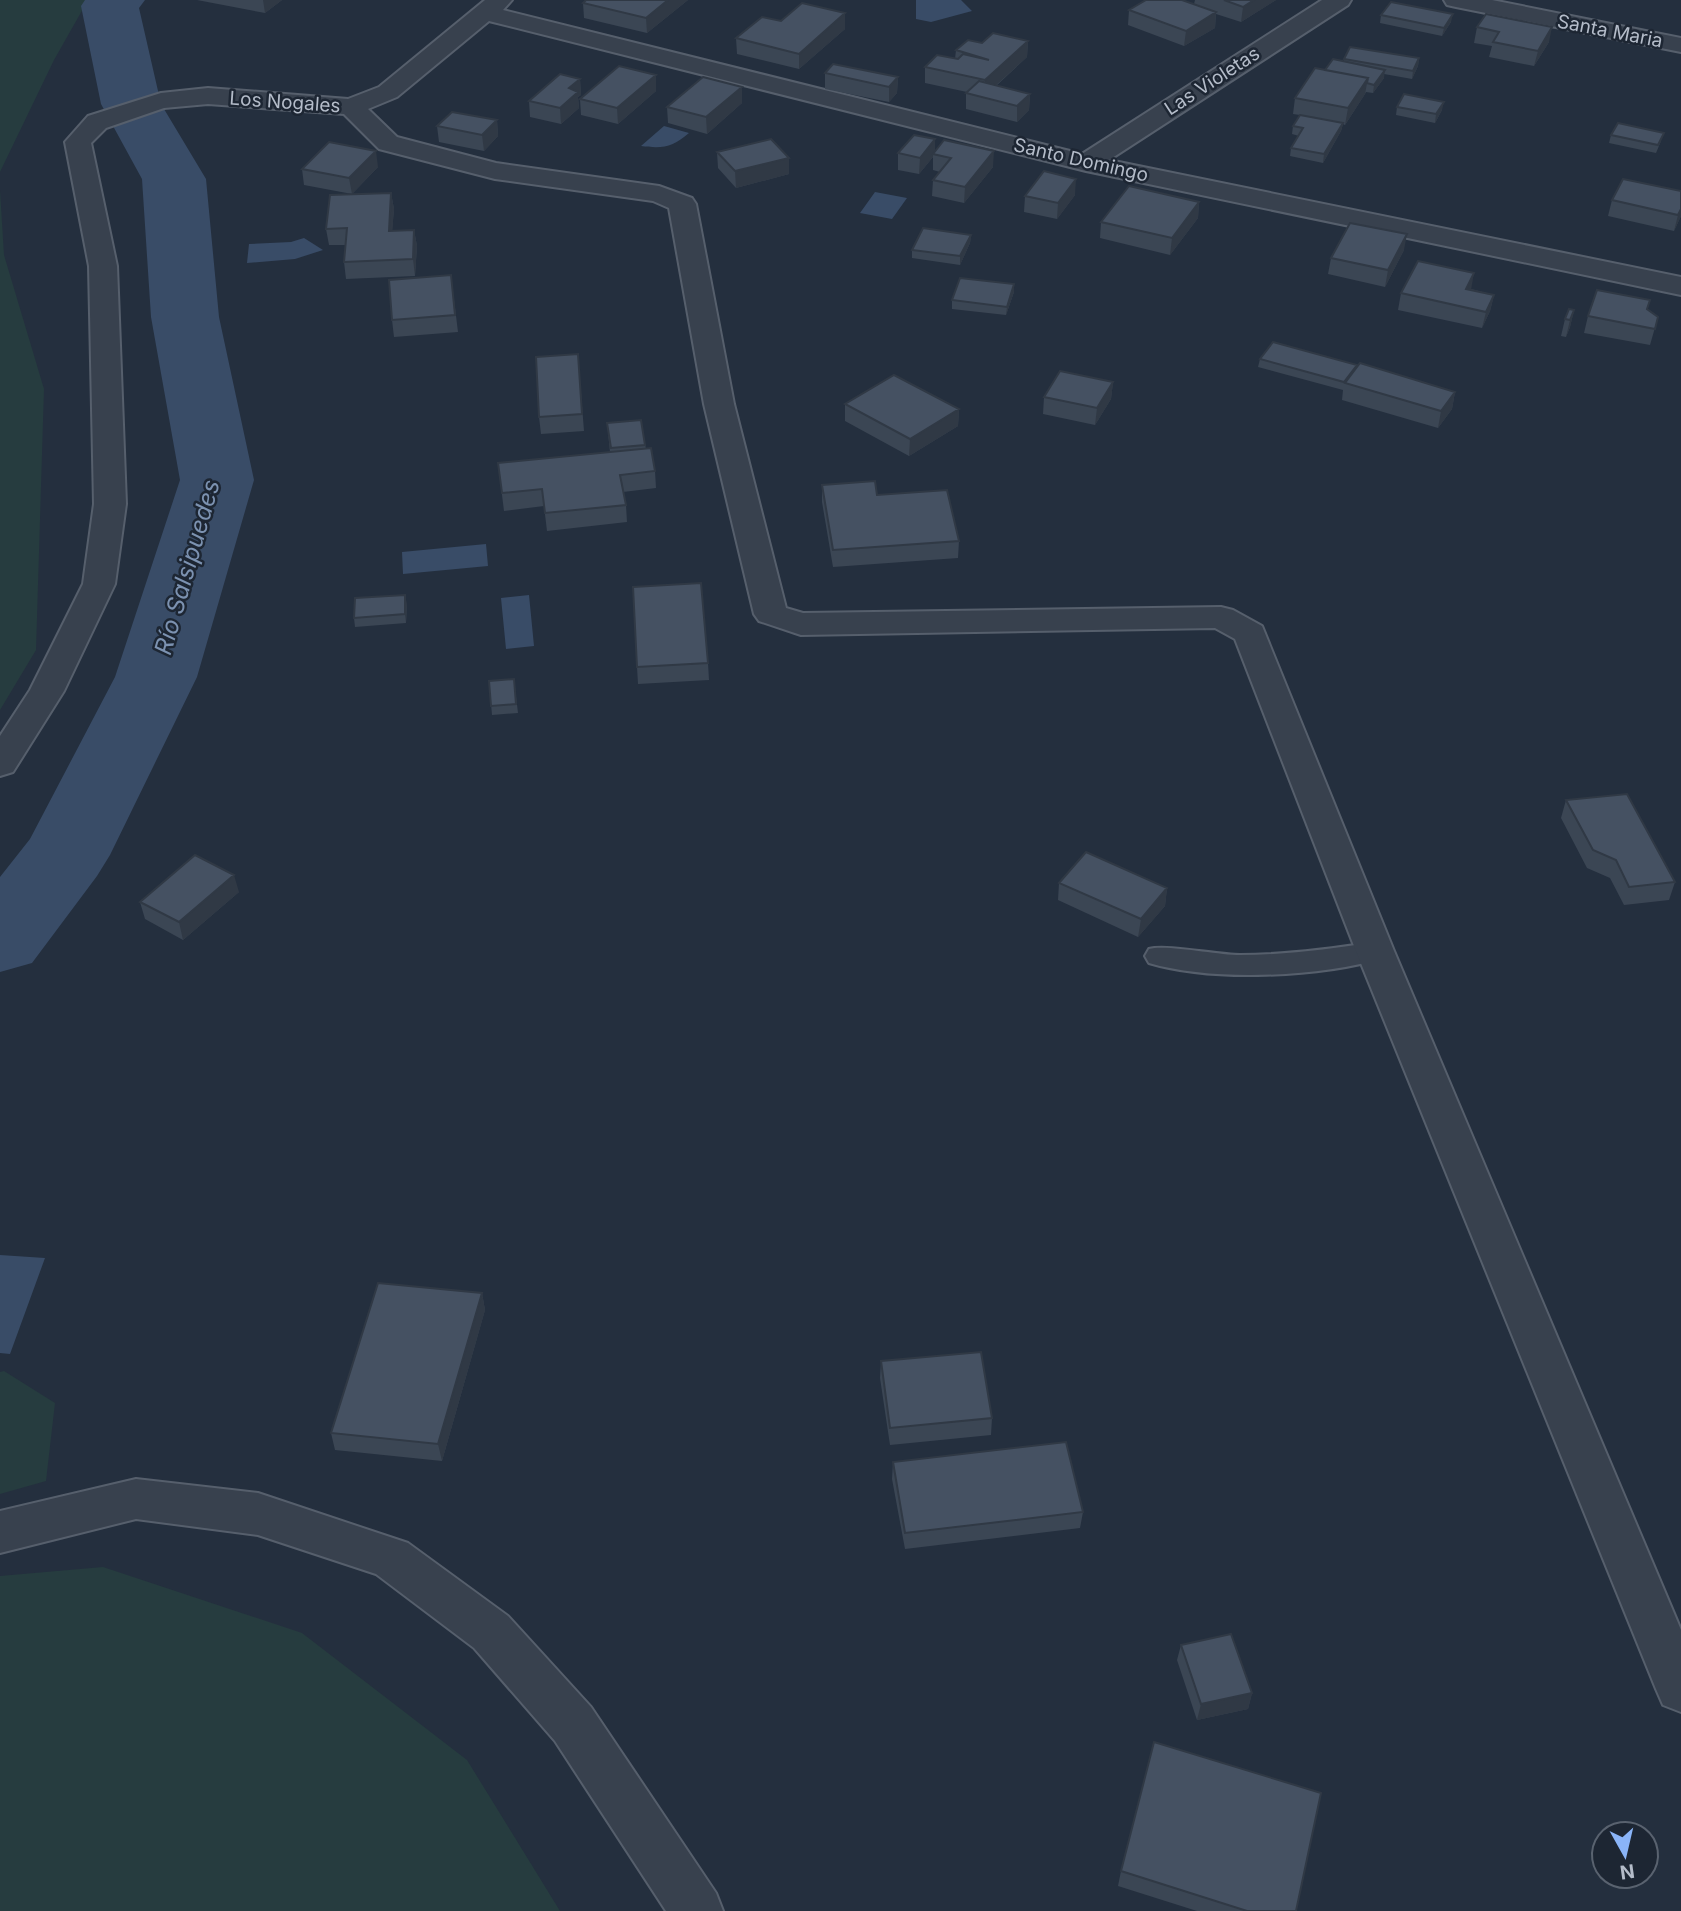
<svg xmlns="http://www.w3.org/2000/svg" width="1681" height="1911" font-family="Inter,sans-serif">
  <rect width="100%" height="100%" fill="#242f3e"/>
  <path fill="#263c3f" d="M0 0H88L54 60 0 172Z
    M0 190 4 255 44 389 36 650 0 710Z
    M4 1371 55 1403 46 1481 0 1494V1372Z
    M103 1567 302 1633 467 1760 560 1911H0V1576Z"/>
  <path fill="#394c67" d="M916 0H961L972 11 931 22 916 19Z
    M664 126 689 133C673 147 663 149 641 146Z
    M875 192 907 198 892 219 860 213Z
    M304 238 323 250 295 259 247 263 249 244 291 242Z
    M486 544 488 566 403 574 402 552Z
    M529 595 534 646 506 649 501 598Z
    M0 1255 45 1258 10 1354 0 1353Z"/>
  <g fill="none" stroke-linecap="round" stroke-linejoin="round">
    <path fill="#394c67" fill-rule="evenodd" d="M85 0H145L139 8 161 104 206 179 219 317 254 480 197 677 110 855 97 876 32 963 0 972V877L30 839 115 677 180 480 151 317 142 179 101 104 81 6Z"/>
    <g stroke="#565f6c" stroke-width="4">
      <path id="service" d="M1375 942 1384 944 1388 951 1384 958C1320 977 1213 982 1149 963L1145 956 1149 949C1166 944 1217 955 1240 955 1285 955 1330 949 1375 942Z"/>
    </g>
    <g stroke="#565f6c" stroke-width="4">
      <path id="minor" d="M485 0H512L503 10 1082 154 1322 0H1351L1348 5 1109 160 1681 277V295L1086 171 489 21 397 97 368 109 397 137 496 163 659 186 692 198 696 204 734 404 786 608 803 613 1221 607 1233 610 1262 626 1394 951 1681 1630V1712L1663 1705 1656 1689 1356 951 1235 639 1215 628 801 635 759 621 754 614 704 404 669 208 653 201 495 179 379 149 344 114 208 104 164 108 106 128 91 143 117 266 126 504 115 584 64 691 13 772 0 776V736L30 690 83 584 94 504 89 266 65 142 88 116 161 93 208 88 348 99 379 87Z
        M1444 0H1492L1681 38V52L1456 7 1447 5Z"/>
    </g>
    <g stroke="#565f6c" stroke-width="4">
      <path id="tertiary" d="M136 1479 258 1493 408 1543 508 1616 591 1707 716 1893 723 1911H666L555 1741 474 1648 376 1574 258 1535 136 1519 0 1553V1511Z"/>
    </g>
    <use href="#service" fill="#38414e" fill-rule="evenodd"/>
    <use href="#minor" fill="#38414e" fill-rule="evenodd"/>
    <use href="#tertiary" fill="#38414e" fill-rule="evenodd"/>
  </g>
  <path fill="#3b4654" d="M197 0H282L265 13Z
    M688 0 647 33 584 18 583 3Z
    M1195 0H1276L1241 22 1216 14 1215 28 1184 46 1128 25 1129 10 1194 4Z
    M845 13V29L799 69 737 54 736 38 781 21Z
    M1381 15 1451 22 1442 36 1380 23Z
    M1477 27 1549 42 1534 66 1489 57 1492 46 1474 43Z
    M1028 41 1027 57 996 86 1030 94 1029 110 1017 122 966 109V93L967 92 925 83V67L955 59 956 50 982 43Z
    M1419 58 1418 66 1412 79 1384 74V78L1373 93 1366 92 1365 94 1345 125 1343 124 1341 131 1323 163 1290 156 1291 148 1299 136 1292 134 1293 126 1300 115 1293 114 1295 98 1325 70 1344 61V59Z
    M825 73 898 77 897 93 889 102 825 89Z
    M656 75V91L618 124 581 115 580 99Z
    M580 79 581 95 578 97 579 108 561 124 530 117 529 101Z
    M742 87V103L707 134 668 123 667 107Z
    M1397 107 1442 110 1435 123 1396 115Z
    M497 120 498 136 484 151 439 142 437 126Z
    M1611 135 1661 141 1656 153 1609 143Z
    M717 152 789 174 736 188 718 168Z
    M935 152 993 167 964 203 932 196 933 180 940 172 933 170V157L919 174 898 170V153Z
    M378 167 352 194 304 185 302 169Z
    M1681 191V216L1674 231 1608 216 1612 200Z
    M391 193 394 209 392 231 414 230 417 246 415 276 346 279 344 262 346 245H329L326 229Z
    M1075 195 1057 219 1024 212 1025 196Z
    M1199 202 1198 218 1170 255 1100 238 1101 222Z
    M971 235 970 243 960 265 912 258V250Z
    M1404 250 1385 287 1328 274 1331 258Z
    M451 275 458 332 394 337 392 320Z
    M1014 284V292L1006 315 952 309V300Z
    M1471 289 1494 295 1490 311 1482 328 1398 310 1401 293Z
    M1648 309 1658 317 1650 345 1584 333 1588 316Z
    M1574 310 1570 327 1566 337 1561 336 1565 319Z
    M578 354 584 431 541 434 539 417Z
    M1260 359 1356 368 1455 392 1452 409 1438 428 1342 400 1343 390 1258 367Z
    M1113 382 1111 399 1095 425 1043 414 1044 397Z
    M845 404 959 409 958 426 909 456 845 421Z
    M641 420 646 449 655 471 656 488 623 492 626 505 627 522 547 531 544 506 504 511 498 463 610 452 607 423Z
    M822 485 877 495 959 541 958 558 833 567 822 502Z
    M407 604 406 623 355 627 354 618Z
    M708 663 709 680 638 684 637 667Z
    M514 679 518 713 492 715 489 681Z
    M1566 800 1675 882 1669 900 1624 905 1610 878 1587 868 1561 818Z
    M1059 883 1167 888 1165 906 1138 937 1058 900Z
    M239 892 183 940 145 919 140 902Z
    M482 1293 485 1310 442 1461 335 1450 331 1433Z
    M881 1361 992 1418 991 1435 890 1445 880 1378Z
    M893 1462 1083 1512 1080 1528 905 1549 892 1479Z
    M1181 1645 1252 1693 1248 1709 1197 1720 1177 1660Z
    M1121 1871 1296 1911H1197L1118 1886Z"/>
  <path fill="#303945" d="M263 0H282L265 13Z
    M668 0H688L647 33 646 18Z
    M1254 0H1276L1241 22 1243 7Z
    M1216 12 1215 28 1184 46 1186 31Z
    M845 13V29L799 69V54Z
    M1453 14 1451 22 1442 36 1444 28Z
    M1552 27 1549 42 1534 66 1538 51Z
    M1028 41 1027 57 984 96 985 80Z
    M1419 58 1418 66 1412 79 1413 71Z
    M1385 70 1384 78 1373 93 1374 85Z
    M656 75V91L618 124 617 108Z
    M898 77 897 93 889 102V87Z
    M1368 78 1365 94 1345 125 1348 108Z
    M580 79 581 95 578 97 579 108 561 124 560 108 569 88Z
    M742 87V103L707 134 706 117Z
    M1030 94 1029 110 1017 122V106Z
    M1444 102 1442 110 1435 123 1436 114Z
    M497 120 498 136 484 151 482 135Z
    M1343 123 1341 131 1323 163 1324 154Z
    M935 139V154H933V157L919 174 920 158Z
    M376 151 378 167 352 194 349 178Z
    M994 151 993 167 964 203 965 187Z
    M789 158V174L736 188 735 171Z
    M1076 179 1075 195 1057 219 1058 203Z
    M391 193 394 209 391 247 389 231Z
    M1199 202 1198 218 1170 255 1172 238Z
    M1681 209V216L1674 231 1678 215Z
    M414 230 417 246 415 276 413 259Z
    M1407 234 1404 250 1385 287 1388 270Z
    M971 235 970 243 960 265V256Z
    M1474 273 1471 290 1466 289Z
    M1014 284V292L1006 315 1007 307Z
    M1494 295 1490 311 1482 328 1486 312Z
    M1574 310 1570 327 1566 337 1570 320Z
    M1113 382 1111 399 1095 425 1097 408Z
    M1455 392 1452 409 1438 428 1441 411Z
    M959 409 958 426 909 456 910 439Z
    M405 595 407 604 406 623 405 614Z
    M234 875 239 892 183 940 179 922Z
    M1167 888 1165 906 1138 937 1141 919Z
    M482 1293 485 1310 442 1461 438 1444Z
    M1252 1693 1248 1709 1197 1720 1201 1704Z"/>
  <path fill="#455162" stroke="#303945" stroke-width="2" d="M586 0H668L646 18 583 3Z
    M1146 0H1182L1216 12 1186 31 1129 10Z
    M1224 0H1254L1243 7Z
    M1391 2 1453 14 1444 28 1381 15Z
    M802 3 845 13 799 54 736 38 762 17 781 21Z
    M1486 14 1552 27 1538 51 1493 42 1499 32 1477 27Z
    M993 33 1028 41 985 80 925 67 937 55 958 59 963 54 989 60 956 50 968 40 982 43Z
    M1350 47 1419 58 1413 71 1344 59Z
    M1333 59 1385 70 1374 85 1367 83 1368 78 1325 70Z
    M833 64 898 77 889 87 825 73Z
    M619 66 656 75 617 108 580 99Z
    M1315 68 1368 78 1348 108 1295 98Z
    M560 74 580 79 569 88 578 92 560 108 529 101Z
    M703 77 742 87 706 117 667 107Z
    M979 81 1030 94 1017 106 966 93Z
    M1404 94 1444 102 1436 114 1397 107Z
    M452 112 497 120 482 135 437 126Z
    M1300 115 1343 123 1324 154 1291 148 1303 128 1293 126Z
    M1618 123 1664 133 1658 145 1611 135Z
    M914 135 935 139 920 158 898 153Z
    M771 139 789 158 735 171 717 152Z
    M944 140 994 151 965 187 933 180 951 158 933 154Z
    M329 142 376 151 349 178 302 169Z
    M1044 171 1076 179 1058 203 1025 196Z
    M1623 179 1681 191V209L1678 215 1612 200Z
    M1129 186 1199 202 1172 238 1101 222Z
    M391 193 389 231 414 230 413 259 344 262 347 228 326 229 330 195Z
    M1350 223 1407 234 1388 270 1331 258Z
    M923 228 971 235 960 256 912 250Z
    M1418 261 1474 273 1466 289 1494 295 1486 312 1401 293Z
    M451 275 455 315 392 320 389 280Z
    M960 278 1014 284 1007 307 952 300Z
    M1597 290 1650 300 1647 309 1658 317 1655 329 1588 316Z
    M1569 309 1574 310 1570 320 1565 319Z
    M1273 342 1357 365 1344 382 1260 359Z
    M578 354 582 414 539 417 536 357Z
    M1360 363 1455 392 1441 411 1345 383Z
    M1060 371 1113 382 1097 408 1044 397Z
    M894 375 959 409 910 439 845 404Z
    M641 420 645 445 611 448 607 423Z
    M651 448 655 471 620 475 626 505 545 513 542 489 502 493 498 463Z
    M875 481 877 495 947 490 959 541 833 550 822 485Z
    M701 583 708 663 637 667 633 587Z
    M405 595V614L354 618 355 598Z
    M514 679 516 704 491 706 489 681Z
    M1627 794 1675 882 1629 887 1616 860 1593 850 1566 800Z
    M1086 852 1167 888 1141 919 1059 883Z
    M195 855 234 875 179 922 140 902Z
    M378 1283 482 1293 438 1444 331 1433Z
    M981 1352 992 1418 890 1428 881 1361Z
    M1066 1442 1083 1512 905 1533 893 1462Z
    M1231 1634 1252 1693 1201 1704 1181 1645Z
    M1154 1742 1321 1793 1296 1911H1247L1121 1871Z"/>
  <g text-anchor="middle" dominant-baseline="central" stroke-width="5" stroke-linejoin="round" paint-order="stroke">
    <g font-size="19" fill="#b4bcc9" stroke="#1d2633">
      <text transform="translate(1610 31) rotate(11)">Santa Maria</text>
      <text transform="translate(1212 81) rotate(-33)">Las Violetas</text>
      <text transform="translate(285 102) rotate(4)">Los Nogales</text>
      <text transform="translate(1081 160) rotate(13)">Santo Domingo</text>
    </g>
    <g font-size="24" font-style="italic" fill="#7c92b1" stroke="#1d2633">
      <text transform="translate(187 567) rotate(-74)">Río Salsipuedes</text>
    </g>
  </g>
  <g transform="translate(1625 1855) rotate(172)"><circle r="33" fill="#1d2633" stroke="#59626f" stroke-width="2"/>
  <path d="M0-5L12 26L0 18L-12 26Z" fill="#8ab4f8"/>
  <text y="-10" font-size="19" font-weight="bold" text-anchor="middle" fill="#b4bcc9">N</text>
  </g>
</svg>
